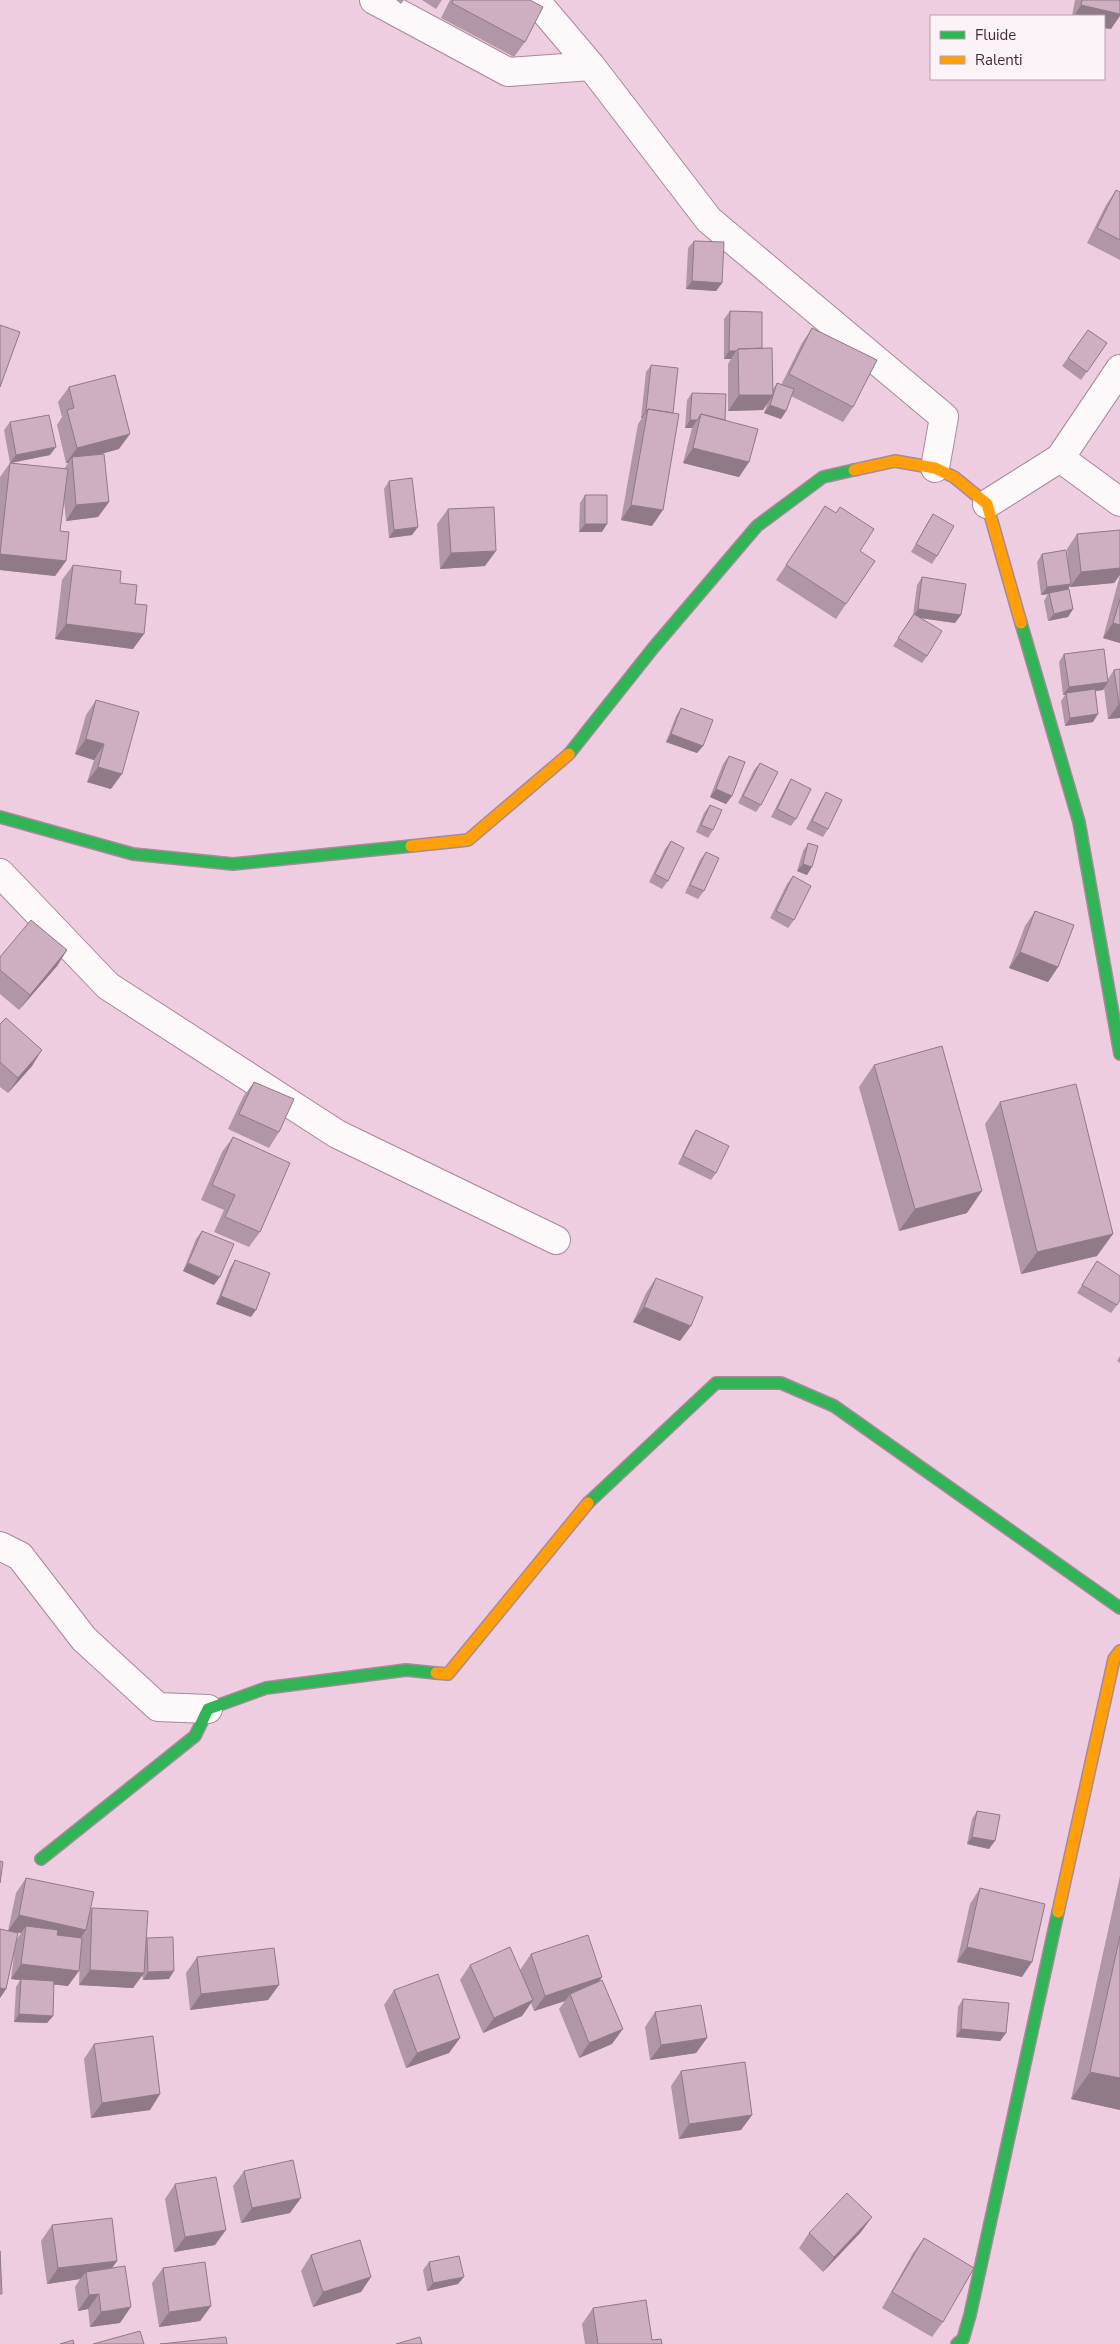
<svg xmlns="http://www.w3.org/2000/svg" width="1120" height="2344" font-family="'Nunito Sans',sans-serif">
  <rect width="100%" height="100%" fill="#efcde1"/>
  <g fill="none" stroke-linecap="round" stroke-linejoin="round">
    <g stroke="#a6899b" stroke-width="30">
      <path id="street" d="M374 0 508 72 591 66
        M535 0 591 66 709 220 944 417 935 468
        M1060 458 1120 502
        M987 504 1060 458 1120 369
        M0 873 108 986 337 1134 556 1240
        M0 1546 20 1556 84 1639 158 1707 208 1709"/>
    </g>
    <g stroke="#a6899b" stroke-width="14">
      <path id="fast" d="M1021 623 1079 822 1120 1054
        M569 754 654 647 757 526 823 477 854 470
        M0 817 133 854 233 864 411 846
        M588 1503 716 1383H781L834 1406 1120 1608
        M41 1859 195 1736 208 1709 266 1688 406 1670 436 1673
        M957 2344 963 2339 970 2315 1058 1912"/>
    </g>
    <g stroke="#a6899b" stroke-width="14">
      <path id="slow" d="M854 470 895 461 935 468 954 477 987 504 1021 623
        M411 846 468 840 569 754
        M436 1673 448 1674 588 1503
        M1058 1912 1114 1659 1120 1651"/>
    </g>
    <use href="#street" stroke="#fdf8fa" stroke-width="28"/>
    <use href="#fast" stroke="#30b455" stroke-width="11"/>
    <use href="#slow" stroke="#ff9f0a" stroke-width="11"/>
  </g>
  <path fill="#b096a6" d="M396 0H404L401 4Z
    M422 0H442L436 9Z
    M450 0H530L525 42 514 57 441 18Z
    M1075 0H1120L1111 29 1104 28V16H1072Z
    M1116 190 1120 192V260L1087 243 1106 205Z
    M694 241 722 283 716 291 686 289 688 248Z
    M730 311 762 348 773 389 777 383 781 385 802 343 812 328 853 407 843 422 791 396 786 411 781 419 764 413 768 402 763 410 728 411V364L731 359H724V319Z
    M1088 330 1107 343 1081 380 1062 366Z
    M651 365 652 526 621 520 638 424 642 418H641L646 372Z
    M69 387 119 449 100 454 109 502 98 517 66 521 64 501 60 531 66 561 55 576 0 570V477L10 463 4 430 10 422 50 455 11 463 64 469 68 463H66L57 425 62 417 58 402Z
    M692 393 725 420 749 462 739 477 683 463 692 428H685L687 400Z
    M389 481 412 535 389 538 384 489Z
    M585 495 602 532H579L580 503Z
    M825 506 860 551 846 604 836 619 776 580Z
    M448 509 485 566 440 569 437 524Z
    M933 514 937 556 932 564 911 552 928 522Z
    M1120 530V643L1103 638 1120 575 1114 583 1070 587V586L1068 589 1073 609 1068 617 1048 621 1044 601 1048 594 1041 595 1037 562 1042 554 1068 561 1067 549 1077 534Z
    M73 565 120 583 135 604 133 649 55 639 62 580Z
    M922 577 955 623 921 618 927 656 922 663 893 646 913 615 917 585Z
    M1064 654 1108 679 1114 670 1120 669V718L1108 719 1104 688 1103 690 1095 691 1093 722 1065 726 1061 701 1065 695H1063L1059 662Z
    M96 700 111 789 87 782 94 760 75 754 86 715Z
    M681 708 703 746 697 753 666 742 676 716Z
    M729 756 732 796 726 804 710 797 723 764Z
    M760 763 761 805 756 812 738 803 754 770Z
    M791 779 796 819 791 826 771 817 786 787Z
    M826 792 828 829 823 837 806 829 821 800Z
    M710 805 713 830 708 838 696 832 704 813Z
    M671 841 668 881 662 889 649 882 665 849Z
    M808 843 807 875 797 871 803 851Z
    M706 852 704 891 698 899 685 893 700 860Z
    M793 876 794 920 788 928 770 918 787 884Z
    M1035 911 1058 967 1048 982 1009 968 1025 926Z
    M67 950 57 966 19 1010 0 994V957Z
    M0 1024 32 1066 8 1093 0 1087Z
    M874 1065 967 1213 899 1231 859 1087Z
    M254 1082 279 1132 269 1148 228 1129 243 1097Z
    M1000 1102 1097 1256 1021 1274 985 1124Z
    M696 1130 716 1173 711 1180 678 1164 691 1137Z
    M233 1137 260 1232 249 1247 214 1232 224 1210 201 1200 222 1152Z
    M202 1231 214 1285 183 1271 196 1239Z
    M235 1260 251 1317 216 1304 230 1268Z
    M1097 1261 1117 1305 1111 1313 1077 1293Z
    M656 1278 680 1341 633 1322 646 1293Z
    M1120 1356V1363L1117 1361Z
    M977 1811 989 1849 967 1844 972 1819Z
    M1120 1876V2110L1071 2099Z
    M26 1878 90 1911 92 1908 146 1940 147 1938 169 1979 143 1980 142 1975 133 1988 79 1985 80 1956 68 1986 54 1984 53 2016 47 2023 14 2022 16 1987 20 1980 11 1979 14 1954 6 1989 0 1998V1929L17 1939 21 1933 8 1931 16 1893Z
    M980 1888 1022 1977 957 1962 970 1904Z
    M531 1954 602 1977 598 1982 612 2044 579 2058 559 2009 565 2001 534 2011 531 2003 522 2016 483 2033 460 1980 470 1965 520 1970Z
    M197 1957 279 1985 268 2000 190 2010 186 1973Z
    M394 1990 460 2038 449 2053 406 2068 384 2005Z
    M963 1999 1006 2033 1000 2041 956 2037 958 2007Z
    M655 2012 707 2038 696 2053 650 2060 645 2027Z
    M94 2044 160 2094 150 2110 91 2118 84 2059Z
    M681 2071 752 2115 741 2130 679 2139 671 2086Z
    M244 2171 290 2213 241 2223 233 2186Z
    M175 2184 215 2245 174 2252 165 2199Z
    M872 2217 861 2232 823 2272 799 2248 809 2233Z
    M52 2225 117 2261 112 2268 120 2323 90 2327 88 2309 78 2311 75 2287 80 2279 47 2284 41 2241Z
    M924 2238 943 2322 932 2337 882 2308 913 2253Z
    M311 2255 371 2277 361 2292 313 2307 301 2271Z
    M429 2262 458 2284 427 2291 423 2270Z
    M163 2268 211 2306 200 2321 159 2327 152 2283Z
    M593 2308 652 2340 662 2344H585L582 2324Z"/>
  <path fill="#907a87" d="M1081 5 1120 14V16L1111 29 1104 28V16H1074Z
    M692 281 722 283 716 291 686 289Z
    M729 351H736L731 359H724Z
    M739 395H773L763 410 728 411Z
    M770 405 786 411 781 419 764 413Z
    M646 411H647L642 418H641Z
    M690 420H697L692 428H685Z
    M130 434 119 449 72 462V457L68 463H66L77 448Z
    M56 447 50 455 10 463 16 455Z
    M693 448 749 462 739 477 683 463Z
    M109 502 98 517 66 521 76 505Z
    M631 505 663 510 652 526 621 520Z
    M585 524H607L602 532H579Z
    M418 527 412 535 389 538 394 530Z
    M496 551 485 566 440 569 451 553Z
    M0 554 66 561 55 576 0 570Z
    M1120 568V575L1114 583 1070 587 1081 572Z
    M1071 584 1066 592 1041 595 1047 587Z
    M918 609 961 615 955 623 913 617Z
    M1073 609 1068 617 1048 621 1054 614Z
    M1113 623 1120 625V643L1103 638Z
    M66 624 144 634 133 649 55 639Z
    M1108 682 1103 690 1066 695V693L1065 695H1063L1069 687Z
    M1119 704H1120V718L1108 719Z
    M1098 714 1093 722 1065 726 1070 718Z
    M671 734 703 746 697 753 666 742Z
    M86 739 104 744 94 760 75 754Z
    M98 767 122 774 111 789 87 782Z
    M716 789 732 796 726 804 710 797Z
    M803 864 812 867 807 875 797 871Z
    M67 950 57 966 19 1010 30 995Z
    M1020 952 1058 967 1048 982 1009 968Z
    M42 1050 32 1066 8 1093 18 1078Z
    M982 1191 967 1213 899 1231 915 1209Z
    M1113 1234 1097 1256 1021 1274 1037 1252Z
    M188 1263 220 1277 214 1285 183 1271Z
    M221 1296 256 1310 251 1317 216 1304Z
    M644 1307 691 1326 680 1341 633 1322Z
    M972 1837 995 1841 989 1849 967 1844Z
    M19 1915 86 1930 76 1945 26 1926 21 1933 8 1931Z
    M967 1947 1032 1962 1022 1977 957 1962Z
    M21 1964 79 1971 68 1986 21 1981V1979L20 1980 11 1979Z
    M90 1970 144 1973 133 1988 79 1985Z
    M174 1971 169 1979 143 1980 148 1972Z
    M602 1977 591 1992 570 1994 565 2001 534 2011 545 1996Z
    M279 1985 268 2000 190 2010 201 1994Z
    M0 1988 6 1989 0 1998Z
    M533 2000 522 2016 483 2033 494 2018Z
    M19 2014 53 2016 47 2023 14 2022Z
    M623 2029 612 2044 579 2058 589 2043Z
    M961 2029 1006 2033 1000 2041 956 2037Z
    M460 2038 449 2053 406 2068 417 2053Z
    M707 2038 696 2053 650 2060 661 2045Z
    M1090 2072 1120 2078V2110L1071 2099Z
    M160 2094 150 2110 91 2118 102 2103Z
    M752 2115 741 2130 679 2139 689 2124Z
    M301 2198 290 2213 241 2223 252 2208Z
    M872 2217 861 2232 823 2272 834 2257Z
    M226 2230 215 2245 174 2252 185 2237Z
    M117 2261 106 2276 86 2272 80 2279 47 2284 58 2268Z
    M371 2277 361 2292 313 2307 323 2292Z
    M464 2277 458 2284 427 2291 433 2283Z
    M99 2294 88 2309 78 2311 89 2295Z
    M211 2306 200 2321 159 2327 169 2312Z
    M131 2307 120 2323 90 2327 101 2312Z"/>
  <path fill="#cdafc1" stroke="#907a87" d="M453 0H530L543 7 525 42 452 3Z
    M1082 0H1120V14L1081 5Z
    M1116 190 1120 192V240L1097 228Z
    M694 241 724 242 722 283 692 281Z
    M730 311 762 312V348L738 349 736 351H729Z
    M0 325 20 332 0 387Z
    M812 328 877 360 853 407 789 374Z
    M1088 330 1107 343 1087 372 1068 358Z
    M772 348 773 395H739L738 349Z
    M651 365 678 368 673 413 648 409 647 411H646Z
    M115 375 130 434 77 448 67 410 74 408 69 387Z
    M777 383 794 389 786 411 770 405Z
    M692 393 726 394 725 420 701 414 697 420H690Z
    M648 409 679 414 663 510 631 505Z
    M701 414 758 429 749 462 693 448Z
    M49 415 56 447 16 455 10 422Z
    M104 454 109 502 76 505 72 457Z
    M10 463 68 469 60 531 69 532 66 561 0 554Z
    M412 478 418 527 394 530 389 481Z
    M585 495H607V524H585Z
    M825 506 836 513 840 507 874 529 860 551 875 561 846 604 786 565Z
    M494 507 496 551 451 553 448 509Z
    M933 514 954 526 937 556 916 544Z
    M1120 530V568L1081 572 1077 534Z
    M1066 550 1071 584 1047 587 1042 554Z
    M73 565 121 571 120 583 137 585 135 604 147 605 144 634 66 624Z
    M922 577 966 584 961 615 918 609Z
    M1069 589 1073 609 1054 614 1049 593Z
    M1120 599V625L1113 623Z
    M914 614 942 631 927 656 898 638Z
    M1104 649 1108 682 1069 687 1064 654Z
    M1120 669V704H1119L1114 670Z
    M1095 689 1098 714 1070 718 1066 693Z
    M96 700 139 712 122 774 98 767 104 744 86 739Z
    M681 708 713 720 703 746 671 734Z
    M729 756 745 762 732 796 716 789Z
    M760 763 778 772 761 805 743 796Z
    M791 779 811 789 796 819 777 809Z
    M826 792 842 800 828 829 812 821Z
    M710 805 722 810 713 830 701 825Z
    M671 841 684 848 668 881 655 874Z
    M808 843 818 846 812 867 803 864Z
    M706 852 719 858 704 891 690 885Z
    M793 876 811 886 794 920 776 911Z
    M1035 911 1074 925 1058 967 1020 952Z
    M31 920 67 950 30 995 0 970V957Z
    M6 1018 42 1050 18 1078 0 1062V1024Z
    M942 1046 982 1191 915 1209 874 1065Z
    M254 1082 294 1099 279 1132 239 1114Z
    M1076 1084 1113 1234 1037 1252 1000 1102Z
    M696 1130 729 1146 716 1173 683 1156Z
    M233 1137 290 1163 260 1232 225 1217 235 1195 212 1185Z
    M202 1231 234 1244 220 1277 188 1263Z
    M235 1260 270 1273 256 1310 221 1296Z
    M1097 1261 1120 1276V1300L1117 1305 1082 1285Z
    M656 1278 703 1297 691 1326 644 1307Z
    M977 1811 1000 1815 995 1841 972 1837Z
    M0 1861 3 1862 0 1883Z
    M26 1878 94 1892 86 1930 19 1915Z
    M980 1888 1045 1904 1032 1962 967 1947Z
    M92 1908 148 1911 144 1973 90 1970Z
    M26 1926 58 1930 57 1935 82 1938 79 1971 21 1964Z
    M0 1929 18 1933 6 1989 0 1988Z
    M588 1935 602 1977 545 1996 531 1954Z
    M1120 1936V2078L1090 2072Z
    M173 1937 174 1971 148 1972 147 1938Z
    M510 1947 533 2000 494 2018 470 1965Z
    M274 1948 279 1985 201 1994 197 1957Z
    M438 1974 460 2038 417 2053 394 1990Z
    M21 1979 54 1981 53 2016 19 2014Z
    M602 1980 623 2029 589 2043 570 1994Z
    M963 1999 1009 2003 1006 2033 961 2029Z
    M701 2005 707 2038 661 2045 655 2012Z
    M153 2036 160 2094 102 2103 94 2044Z
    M745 2062 752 2115 689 2124 681 2071Z
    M293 2160 301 2198 252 2208 244 2171Z
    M216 2177 226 2230 185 2237 175 2184Z
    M847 2193 872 2217 834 2257 809 2233Z
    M112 2218 117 2261 58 2268 52 2225Z
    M924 2238 974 2268 943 2322 892 2292Z
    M360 2240 371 2277 323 2292 311 2255Z
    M0 2251 2 2294H0Z
    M459 2256 464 2277 433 2283 429 2262Z
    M205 2262 211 2306 169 2312 163 2268Z
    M125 2266 131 2307 101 2312 99 2294 89 2295 86 2272Z
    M646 2300 652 2340 661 2339 662 2344H598L593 2308Z
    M140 2331 144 2344H93Z
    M226 2337 227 2344H160Z
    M420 2337 422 2344H396Z
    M73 2340 74 2344H60Z"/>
  <rect x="930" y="15" width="175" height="65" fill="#fbf3f7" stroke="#b3a2ac"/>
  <rect x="940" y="31" width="25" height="8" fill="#30b455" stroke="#b3a2ac"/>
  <text x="975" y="40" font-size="15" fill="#46283b">Fluide</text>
  <rect x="940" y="56" width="25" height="8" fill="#ff9f0a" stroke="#b3a2ac"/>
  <text x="975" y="65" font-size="15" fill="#46283b">Ralenti</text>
</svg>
